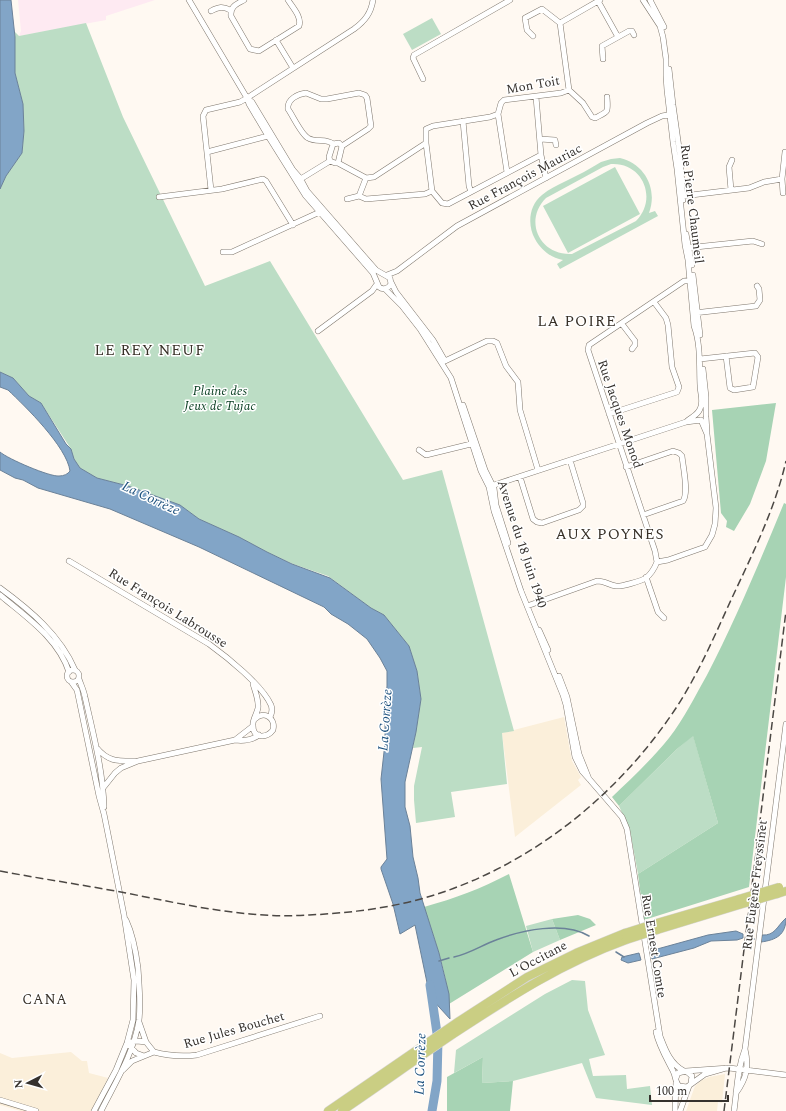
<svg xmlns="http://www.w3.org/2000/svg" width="786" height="1111" font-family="Spectral,serif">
  <rect width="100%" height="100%" fill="#fff9f2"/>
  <path fill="#fbefda" d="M564 717 570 751 572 761 581 777 578 780 581 785 515 837 502 733Z
    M71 1052 82 1061H87L89 1073 108 1078 92 1111H21L0 1105V1053L12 1058Z
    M725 1074 722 1103 718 1102 717 1111H686L695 1086 702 1080 709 1077Z"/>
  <path fill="#feeaf2" d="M18 0H155L106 16V20L19 36 21 31Z"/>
  <path fill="#bcddc5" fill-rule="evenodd" d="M432 18 441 34 412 50 403 34Z
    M86 23 123 117 205 286 270 261 403 480 442 470 514 731 502 733 507 784 451 792 455 817 416 823 414 800V786L422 747 413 748 421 699 417 671 409 646 384 615 371 608 328 576 293 564 267 552 239 537 199 519 180 505 128 486 97 478 80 468 74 459 71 449 41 403 29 396 13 378 0 372V189L6 176 22 153 24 131 23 104 15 73V32L19 36Z
    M620 158C645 164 658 189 649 213L655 211 658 216 560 269 557 264 563 260C551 258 541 250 535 239 527 225 529 205 542 195 549 189 558 185 566 181 578 175 590 169 601 162L611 159ZM611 164C643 162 658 199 636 221L572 254C540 256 523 221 546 198L603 167Z
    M615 167 640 214 568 253 543 206Z
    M693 735 718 823 638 874 630 831 619 806 677 749Z
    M552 919 560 940 533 952 526 926Z
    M572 980 585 981 588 1010 605 1055 589 1059 593 1076 626 1075 627 1089 650 1086 652 1105 596 1098 582 1063 513 1081 482 1083 483 1057 454 1073 456 1050 545 994Z"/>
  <path fill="#a7d3b4" d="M776 403 766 461 750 504 734 531 726 527 727 521 721 513 712 410Z
    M784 503 786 504V577L749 887 644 920 638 874 718 823 693 736 677 749 619 806 612 797C632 778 652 759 669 738 684 719 695 696 707 675 736 619 760 561 784 503Z
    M509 874 533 952 449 1004C447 971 434 938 424 907 456 898 480 889 509 874Z
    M578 915 590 919 596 925 560 940 552 919Z
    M483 1057 482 1083 513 1081 510 1111H447V1077Z"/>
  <path fill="#82a5c7" stroke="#6b8299" d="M0 0H11L15 37V73L23 104 24 131 22 153 6 176 0 189Z
    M0 372 13 378 29 396 41 403 66 444 71 449 74 459 80 468 97 478 128 486 180 505 199 519 239 537 267 552 292 564 330 578 371 608 384 615 409 646 417 671 421 699 416 732 405 782V807L410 826 413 857 418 878 420 893 439 953 449 994 450 1019 430 997 415 925 400 934 393 904 381 869V867L387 859 381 779 385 743V712L387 686V671L380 658 367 639 348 624 331 614 324 607 199 547 110 509 38 488 23 480 15 478 0 470V452C8 459 50 477 59 476 64 476 68 474 70 471 67 447 25 406 8 390L0 387Z
    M786 918C786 935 776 940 761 942L762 935C775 936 777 926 786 918Z
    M736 931 743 934V938L737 940 711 941 694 948 652 959 650 951 708 935Z
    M639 953 641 960 628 963 621 960 622 957Z"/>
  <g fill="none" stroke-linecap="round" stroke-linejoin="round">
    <path stroke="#6b8299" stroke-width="1.5" d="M749 938 754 939
      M616 952 624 957
      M454 957C469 954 482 945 496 940 522 930 564 921 589 936
      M439 961 449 958"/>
    <path stroke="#82a5c7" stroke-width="9" d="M430 985 438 1040 437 1081 432 1111"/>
    <g stroke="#7f776d" stroke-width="6">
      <path id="minor" d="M189 0 247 98 249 104 268 136 305 195 373 273 379 287C383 290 388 289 391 284L390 278 376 270 307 191 300 178 293 170 252 102 247 98
        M244 0C237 4 230 6 231 16L250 49 259 51 299 26C302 17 293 8 288 0
        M643 0 660 26 663 37 666 59V76L667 90 673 142 677 169 685 245 688 260 694 326C701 345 699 365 700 385 700 393 704 402 700 409 697 416 691 417 686 422
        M650 0 664 27
        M598 1 618 37
        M211 11C218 7 223 6 230 10
        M560 23 600 0
        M276 40 293 68
        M603 59 602 46 629 31H632L634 35
        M669 69 673 105 680 155 683 200
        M423 79 413 58 414 55 510 0
        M569 90 583 103 592 117 595 118C609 111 608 113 607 97
        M306 93 321 99H327L359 93 365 95 367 98 371 126 368 129 342 146 339 143 333 144C326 138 316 143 308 138 301 134 293 116 288 109 287 99 298 94 306 93Z
        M536 97 541 155 546 178
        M498 114 507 172
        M463 121 469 186 471 192
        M540 139 555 140 556 145
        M426 143 432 191 442 203 448 204 541 155
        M207 152 268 136
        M330 161 335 163H338L366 178 374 177 426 143V129L433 126 490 117 498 114 501 103 504 100 561 93 569 90 560 23 542 9 525 18 527 30 533 36
        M330 161 329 157 333 144
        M338 163 342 146
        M782 179 783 193
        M299 180 330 161
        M211 190 203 116 206 110 240 102 247 98 354 29C365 21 371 13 373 0
        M731 190 729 167 732 160
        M359 196 366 178
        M683 196 749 188 764 182 782 179 785 152
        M159 197 222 189 263 179 266 181 293 225
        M347 199 359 196 366 199 425 194 432 191
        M686 234 692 265
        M686 248 753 241 762 244
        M223 252H232L322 211
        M387 275 397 271 457 226 647 123 662 116 673 114
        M693 275 700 335
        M391 282 396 292 433 340 445 361
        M385 289 402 306 420 329 451 378 481 471 489 487 494 511 521 591 563 695 566 705 575 757 582 771 590 780 622 817 627 829 660 1036C665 1049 670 1064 684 1071
        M694 313 756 306 760 300 759 289 757 286
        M622 324 635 341V345L632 349
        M318 331 372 291 377 284
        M700 359 755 353 758 357 753 387 734 390 730 388 726 356
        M445 361 487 341H493L497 343 506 366 518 382 520 410 538 470
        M703 369 706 397V415
        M463 405 485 470 494 488 496 505 508 543
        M609 414 677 392 679 387 672 367 668 325 666 318 654 302
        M706 417 707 433
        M419 450 426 455 475 443
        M626 467 673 451 679 453 682 456C683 467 689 493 683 501L643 515
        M520 477 533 519 537 522 542 523 579 510 583 506V503L570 460
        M491 486 686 422 701 420
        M69 561 209 644C227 657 262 685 271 705 273 710 272 713 270 717
        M657 562 655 551 588 350 589 345 684 281 693 280
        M646 577 658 612 664 618
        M0 588C30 610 60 635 75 670
        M0 595C26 617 58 638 69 672
        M527 606 597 581C605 581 609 585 616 586 621 587 641 581 646 578 651 574 655 567 657 562L668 560 705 547 712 535 715 524 716 508 707 434 701 420
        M539 630 548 650
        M67 676a6 6 0 1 1 12 0a6 6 0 1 1-12 0Z
        M559 676 567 697 579 754 589 779
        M79 679C81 685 84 691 85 697 93 733 103 770 104 807
        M72 683 77 690 99 796 104 814 109 839 124 915 134 980 133 1020 127 1043 116 1070 94 1111
        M253 684C255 691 259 700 258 708 257 714 252 720 253 726 253 739 267 738 273 730 276 718 264 710 255 719
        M235 740 253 726
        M96 747C108 762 118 761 135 761
        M103 788 115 773 121 768 138 761 235 740C243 741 252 740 259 735
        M656 1032C659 1046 667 1059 673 1071 676 1077 675 1082 679 1086L687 1087 705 1074 726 1068
        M130 1042 137 1041 146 1042
        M129 1045 136 1053 144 1056
        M154 1052C169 1056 181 1057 197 1055L320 1016
        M123 1070 132 1061 154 1052 146 1042 139 1022
        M686 1071 729 1068 786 1075
        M676 1078 678 1073 686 1071 692 1076 691 1083
        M736 1093C747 1078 749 1066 745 1049
        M0 1100 36 1111
        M101 1111C115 1083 134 1053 139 1020 141 1003 139 984 138 968 136 952 133 935 126 920
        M675 1111 676 1082
        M680 1111 689 1086
        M734 1111C737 1090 737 1070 745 1049L786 724"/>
    </g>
    <g stroke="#d7d6d5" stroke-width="9">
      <path id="highway" d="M777 894 786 891
        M650 925 739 899
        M657 930 739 905
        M328 1111 459 1021 527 977 576 953 625 933
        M342 1111C379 1086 415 1060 452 1035 510 997 560 964 626 940"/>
    </g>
    <use href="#minor" stroke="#fff" stroke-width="5"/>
    <use href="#highway" stroke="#cace83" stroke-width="8"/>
    <path stroke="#4c4844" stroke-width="1.5" stroke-dasharray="8 4" stroke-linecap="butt" d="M0 871C42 879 84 885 126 893 187 905 247 919 309 915 350 913 392 908 431 896 532 865 620 794 678 705 699 672 715 635 731 600 752 555 775 509 786 461
      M724 1111 786 611"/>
    <g stroke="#d7d6d5" stroke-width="9" stroke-linecap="butt">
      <path id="highway-bridge" d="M739 899 779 887
        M739 905 777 894
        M625 933 650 925
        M626 940 657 930"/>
    </g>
    <use href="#highway-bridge" stroke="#cace83" stroke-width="8"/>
  </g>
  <g text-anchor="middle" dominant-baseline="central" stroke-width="3" stroke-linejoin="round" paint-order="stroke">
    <g font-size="13" fill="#35312d" stroke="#fff">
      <text transform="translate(533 85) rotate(-10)">Mon Toit</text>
      <text transform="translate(525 177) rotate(-28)">Rue François Mauriac</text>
      <text transform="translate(692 204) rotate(83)">Rue Pierre Chaumeil</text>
      <text transform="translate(620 414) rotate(71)">Rue Jacques Monod</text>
      <text transform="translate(522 544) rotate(72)">Avenue du 18 Juin 1940</text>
      <text transform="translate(168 608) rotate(32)">Rue François Labrousse</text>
      <text transform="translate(755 885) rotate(-83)">Rue Eugène Freyssinet</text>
      <text transform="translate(654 946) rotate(81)">Rue Ernest Comte</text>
      <text transform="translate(538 959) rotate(-28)">L'Occitane</text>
      <text transform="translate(234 1030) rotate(-16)">Rue Jules Bouchet</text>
    </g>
    <g font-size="13" font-style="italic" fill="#063c1f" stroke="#fff">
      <text x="220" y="391">Plaine des<tspan x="220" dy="15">Jeux de Tujac</tspan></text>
    </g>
    <g font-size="14" font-style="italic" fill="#1d517e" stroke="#fff">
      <text transform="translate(151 498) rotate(25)">La Corrèze</text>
      <text transform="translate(385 720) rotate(-86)">La Corrèze</text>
      <text transform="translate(420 1064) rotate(-88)">La Corrèze</text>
    </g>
    <g font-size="14" letter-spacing="1" fill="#373027" stroke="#fff">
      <text x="45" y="999">CANA</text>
    </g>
    <g font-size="15" letter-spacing="1" fill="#373027" stroke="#fff">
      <text x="577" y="321">LA POIRE</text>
      <text x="150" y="350">LE REY NEUF</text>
      <text x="610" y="534">AUX POYNES</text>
    </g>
  </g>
  <g transform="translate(28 1083) rotate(264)" stroke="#ffffff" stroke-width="3" paint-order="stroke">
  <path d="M0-3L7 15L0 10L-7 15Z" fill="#35312d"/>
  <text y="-6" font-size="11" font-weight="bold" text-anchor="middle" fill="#35312d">N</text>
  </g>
  <path d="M650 1095v6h78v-6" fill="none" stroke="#35312d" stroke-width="2"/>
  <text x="656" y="1095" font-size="12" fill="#35312d" stroke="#ffffff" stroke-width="3" paint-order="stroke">100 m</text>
</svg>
